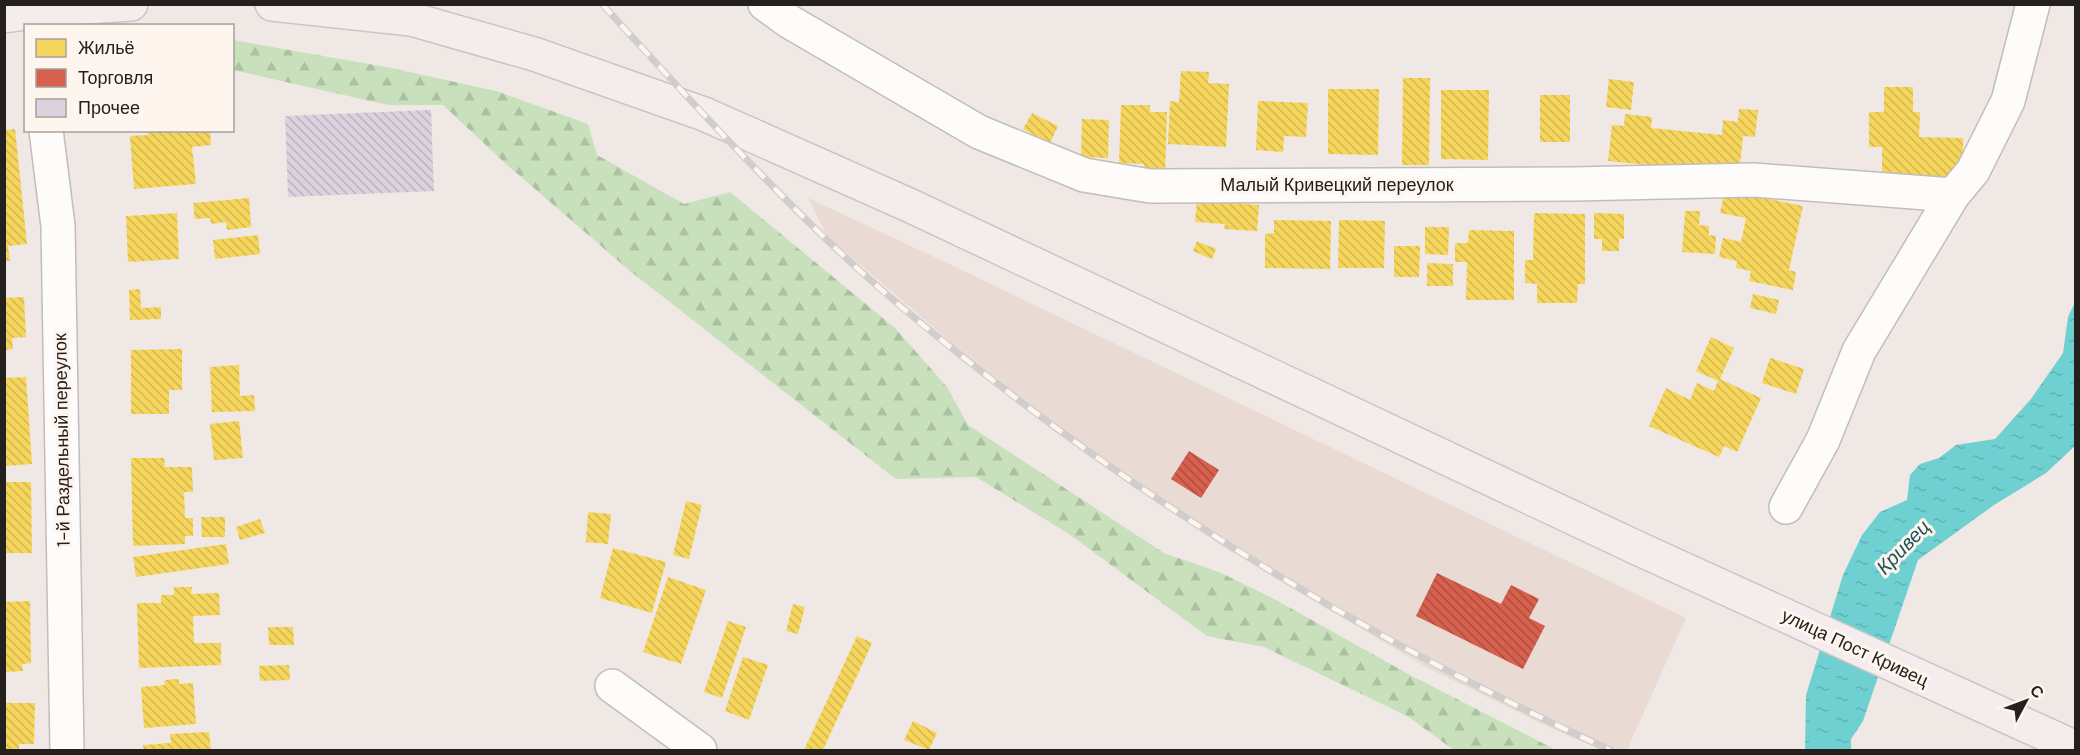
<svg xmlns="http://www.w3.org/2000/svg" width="2080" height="755" font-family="'DM Sans',sans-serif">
  <defs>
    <pattern id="forest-firs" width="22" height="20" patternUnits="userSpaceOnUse" patternTransform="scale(1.5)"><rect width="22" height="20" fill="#c8e1bc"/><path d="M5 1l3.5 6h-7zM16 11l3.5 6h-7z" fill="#acc1a1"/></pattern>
    <pattern id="water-ripples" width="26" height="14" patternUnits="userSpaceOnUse" patternTransform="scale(1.5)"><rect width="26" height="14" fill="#6fd0d2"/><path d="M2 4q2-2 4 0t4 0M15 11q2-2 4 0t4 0" fill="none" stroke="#60b2b4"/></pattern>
    <pattern id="homes-back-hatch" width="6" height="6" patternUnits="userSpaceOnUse" patternTransform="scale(1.5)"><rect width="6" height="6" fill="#f6d55c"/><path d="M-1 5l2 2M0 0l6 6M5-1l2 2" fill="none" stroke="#d3b750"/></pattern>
    <pattern id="shops-back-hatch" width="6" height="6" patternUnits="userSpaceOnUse" patternTransform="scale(1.5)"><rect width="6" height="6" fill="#d6604d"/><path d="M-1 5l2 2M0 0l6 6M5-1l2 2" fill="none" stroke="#ad4f3f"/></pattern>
    <pattern id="building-back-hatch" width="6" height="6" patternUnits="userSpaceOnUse" patternTransform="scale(1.5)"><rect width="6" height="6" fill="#dcd1de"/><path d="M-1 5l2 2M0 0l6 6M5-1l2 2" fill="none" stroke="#bdb3be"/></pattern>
  </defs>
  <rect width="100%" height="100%" fill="#f0e8e4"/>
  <path fill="#e9dbd3" d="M808 198 947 263 1686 618 1627 750H1601L1544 725 1424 666 1222 546 1145 493 997 382 827 236Z"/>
  <path fill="url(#forest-firs)" d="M233 40 391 68 496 91 588 124 597 155 684 204 730 192 895 328 947 387 968 425 1164 553 1219 572 1276 600 1410 675 1556 750H1454L1407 716 1264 647 1207 636 1069 534 976 477 896 479 630 271 507 165 443 105H388L233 70Z"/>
  <path fill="url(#water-ripples)" d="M2075 302V446L2046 473 1994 505 1918 560 1863 721 1851 739V750H1805L1806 695 1843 575 1862 535 1880 512 1907 500 1910 475 1920 464 1939 458 1956 445 1995 439 2031 399 2063 353 2068 317Z"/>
  <path fill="url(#homes-back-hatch)" d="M1181 71 1209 72 1208 83 1229 84 1226 147 1168 144 1170 101 1179 102Z
    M1403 78H1430L1429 165H1402Z
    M1609 79 1634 82 1631 110 1606 107Z
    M1884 87H1913V112H1920L1919 137 1963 138V170L1953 179 1882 178V147H1869V112H1884Z
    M1328 89H1379L1378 155 1328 154Z
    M1441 90H1489L1488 160 1441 159Z
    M1540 95H1570V142H1540Z
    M1258 101 1308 103 1306 137 1284 136 1283 152 1256 150Z
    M1121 105H1150V112H1167L1165 174 1144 173V164L1119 163Z
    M1739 109 1758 110 1755 137 1743 136 1739 174 1608 161 1612 125 1624 126 1625 114 1652 117 1651 128 1722 135 1723 120 1738 122Z
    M1032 113 1058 126 1050 143 1023 129Z
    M1082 119 1109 120 1108 158 1081 157Z
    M15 129 27 244 8 246 10 261H4V130Z
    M148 130H174L175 133 210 130 211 145 192 147 196 184 134 189 130 136 148 135Z
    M1725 190 1803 206 1789 270 1796 272 1793 290 1749 281 1751 271 1736 268 1737 261 1719 257 1723 238 1741 242 1746 218 1720 213Z
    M249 198 251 227 227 230 226 222 211 224 210 218 195 219 193 203Z
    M1197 200 1259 205 1257 231 1224 229 1225 224 1195 222Z
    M1685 211H1700L1699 225 1709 226V235L1716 236 1715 254 1682 252Z
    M177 213 179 259 128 262 126 216Z
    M1534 213 1585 214V284H1578L1577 303H1537V284L1525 283V260H1533Z
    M1594 213 1624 214V239H1619V251H1602V239H1594Z
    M1274 220 1331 221 1330 269 1265 268V234L1274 233Z
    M1339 220 1385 221 1384 268H1338Z
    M1425 227H1449L1448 255 1425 254Z
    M1469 230 1514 231V300H1466L1467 262H1455V243H1468Z
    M258 235 260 254 215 259 213 240Z
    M1197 241 1216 249 1212 259 1193 251Z
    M1394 246H1420L1419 277H1394Z
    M1427 263 1453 264V286H1427Z
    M140 289 141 308 161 307V319L130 320 129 290Z
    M1753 294 1779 300 1776 314 1750 308Z
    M24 297 26 337 12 338 13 349 4 350V298Z
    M1711 337 1734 348 1720 379 1761 398 1737 452 1724 446 1719 457 1649 426 1666 388 1690 400 1697 383 1714 391 1718 381 1696 371Z
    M182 349V390H169V414H131V350Z
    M1770 358 1804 369 1796 394 1762 383Z
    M239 365 240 396 254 395 255 411 212 412 210 367Z
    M26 377 32 464 5 466 4 378Z
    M239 421 243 458 214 460 210 424Z
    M131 458H164L165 467H192L193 492H184L185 518H193V536H185V544L133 546Z
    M4 482H31L32 553H4Z
    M686 501 702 505 689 559 673 555Z
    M588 512 611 514 608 544 586 542Z
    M201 517H225V537H202Z
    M260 519 265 533 240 540 236 527Z
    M226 544 229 564 136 577 133 557Z
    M613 548 666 562 652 613 600 598Z
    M668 577 706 590 681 664 643 652Z
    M174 587H192L191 594 219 593 220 615 193 616 194 643H221V665L139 668 137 603H161V595H174Z
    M30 601 31 663 22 664 23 671 4 672V602Z
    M793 604 805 607 798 634 786 631Z
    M728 621 746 627 722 698 704 692Z
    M268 627H293L294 645H269Z
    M857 636 872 643 823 750H804Z
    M743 657 768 665 749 720 725 711Z
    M289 665 290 680 260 681 259 666Z
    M179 679V684L193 683 196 724 144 728 141 687 165 685 164 680Z
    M4 703H35L34 744H19V750H4Z
    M913 721 937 733 929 750 904 740Z
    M209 732 211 750H144L143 745 171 743 170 734Z"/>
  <path fill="url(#shops-back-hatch)" d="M1189 451 1219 470 1201 498 1171 479Z
    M1437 573 1501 604 1511 585 1539 599 1529 618 1545 626 1523 669 1416 616Z"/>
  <path fill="url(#building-back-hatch)" d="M431 110 434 191 288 197 285 116Z"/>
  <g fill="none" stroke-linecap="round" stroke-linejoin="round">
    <g stroke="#c2bdba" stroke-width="36">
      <path id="minor" d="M765 4 790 22 979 132 1084 175 1150 186 1574 184 1754 180 1953 195
        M46 130 58 226 67 750
        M1786 507 1823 440 1859 351 1953 195 1973 171 2008 101 2033 4
        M612 686 700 750"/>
    </g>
    <g stroke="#c9c6c4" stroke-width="36">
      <path id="major" d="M272 4 411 19 534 54 704 114 911 206 1635 547 2076 748
        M4 16 56 9 131 4"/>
    </g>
    <use href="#minor" stroke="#fdfcfb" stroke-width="33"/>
    <use href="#major" stroke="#f5eded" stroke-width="33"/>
    <g stroke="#d0cecd" stroke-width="7">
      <path id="rail" d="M602 4C675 84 748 164 826 239 885 296 950 348 1016 398 1199 537 1400 654 1610 750"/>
    </g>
    <use href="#rail" stroke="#fff5ef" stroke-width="4.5" stroke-dasharray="14" stroke-linecap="butt"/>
  </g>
  <g text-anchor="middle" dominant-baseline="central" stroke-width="6" stroke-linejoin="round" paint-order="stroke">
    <g font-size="18" fill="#24201d" stroke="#fff5ef">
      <text x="1337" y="185">Малый Кривецкий переулок</text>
      <text transform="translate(62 440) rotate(-91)">1-й Раздельный переулок</text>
      <text transform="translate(1855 648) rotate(25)">улица Пост Кривец</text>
    </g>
    <g font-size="20" font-style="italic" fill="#1c5557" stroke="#fff5ef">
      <text transform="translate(1903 547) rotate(-46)">Кривец</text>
    </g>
  </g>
  <rect width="2080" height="755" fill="none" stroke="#24201d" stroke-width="12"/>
  <rect x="24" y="24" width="210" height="108" fill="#fff5ef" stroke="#a7a09b" stroke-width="1.5"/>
  <rect x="36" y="39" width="30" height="18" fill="#f6d55c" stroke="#a7a09b" stroke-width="1.5"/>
  <text x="78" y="54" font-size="18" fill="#24201d">Жильё</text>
  <rect x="36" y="69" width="30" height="18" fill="#d6604d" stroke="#a7a09b" stroke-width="1.5"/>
  <text x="78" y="84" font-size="18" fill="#24201d">Торговля</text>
  <rect x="36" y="99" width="30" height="18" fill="#dcd1de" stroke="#a7a09b" stroke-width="1.5"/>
  <text x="78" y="114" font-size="18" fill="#24201d">Прочее</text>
  <g transform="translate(2026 701) rotate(49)" stroke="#fff5ef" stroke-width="4.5" paint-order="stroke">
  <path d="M0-4.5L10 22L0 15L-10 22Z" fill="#24201d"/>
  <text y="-9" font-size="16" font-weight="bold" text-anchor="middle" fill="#24201d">С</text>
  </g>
</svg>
